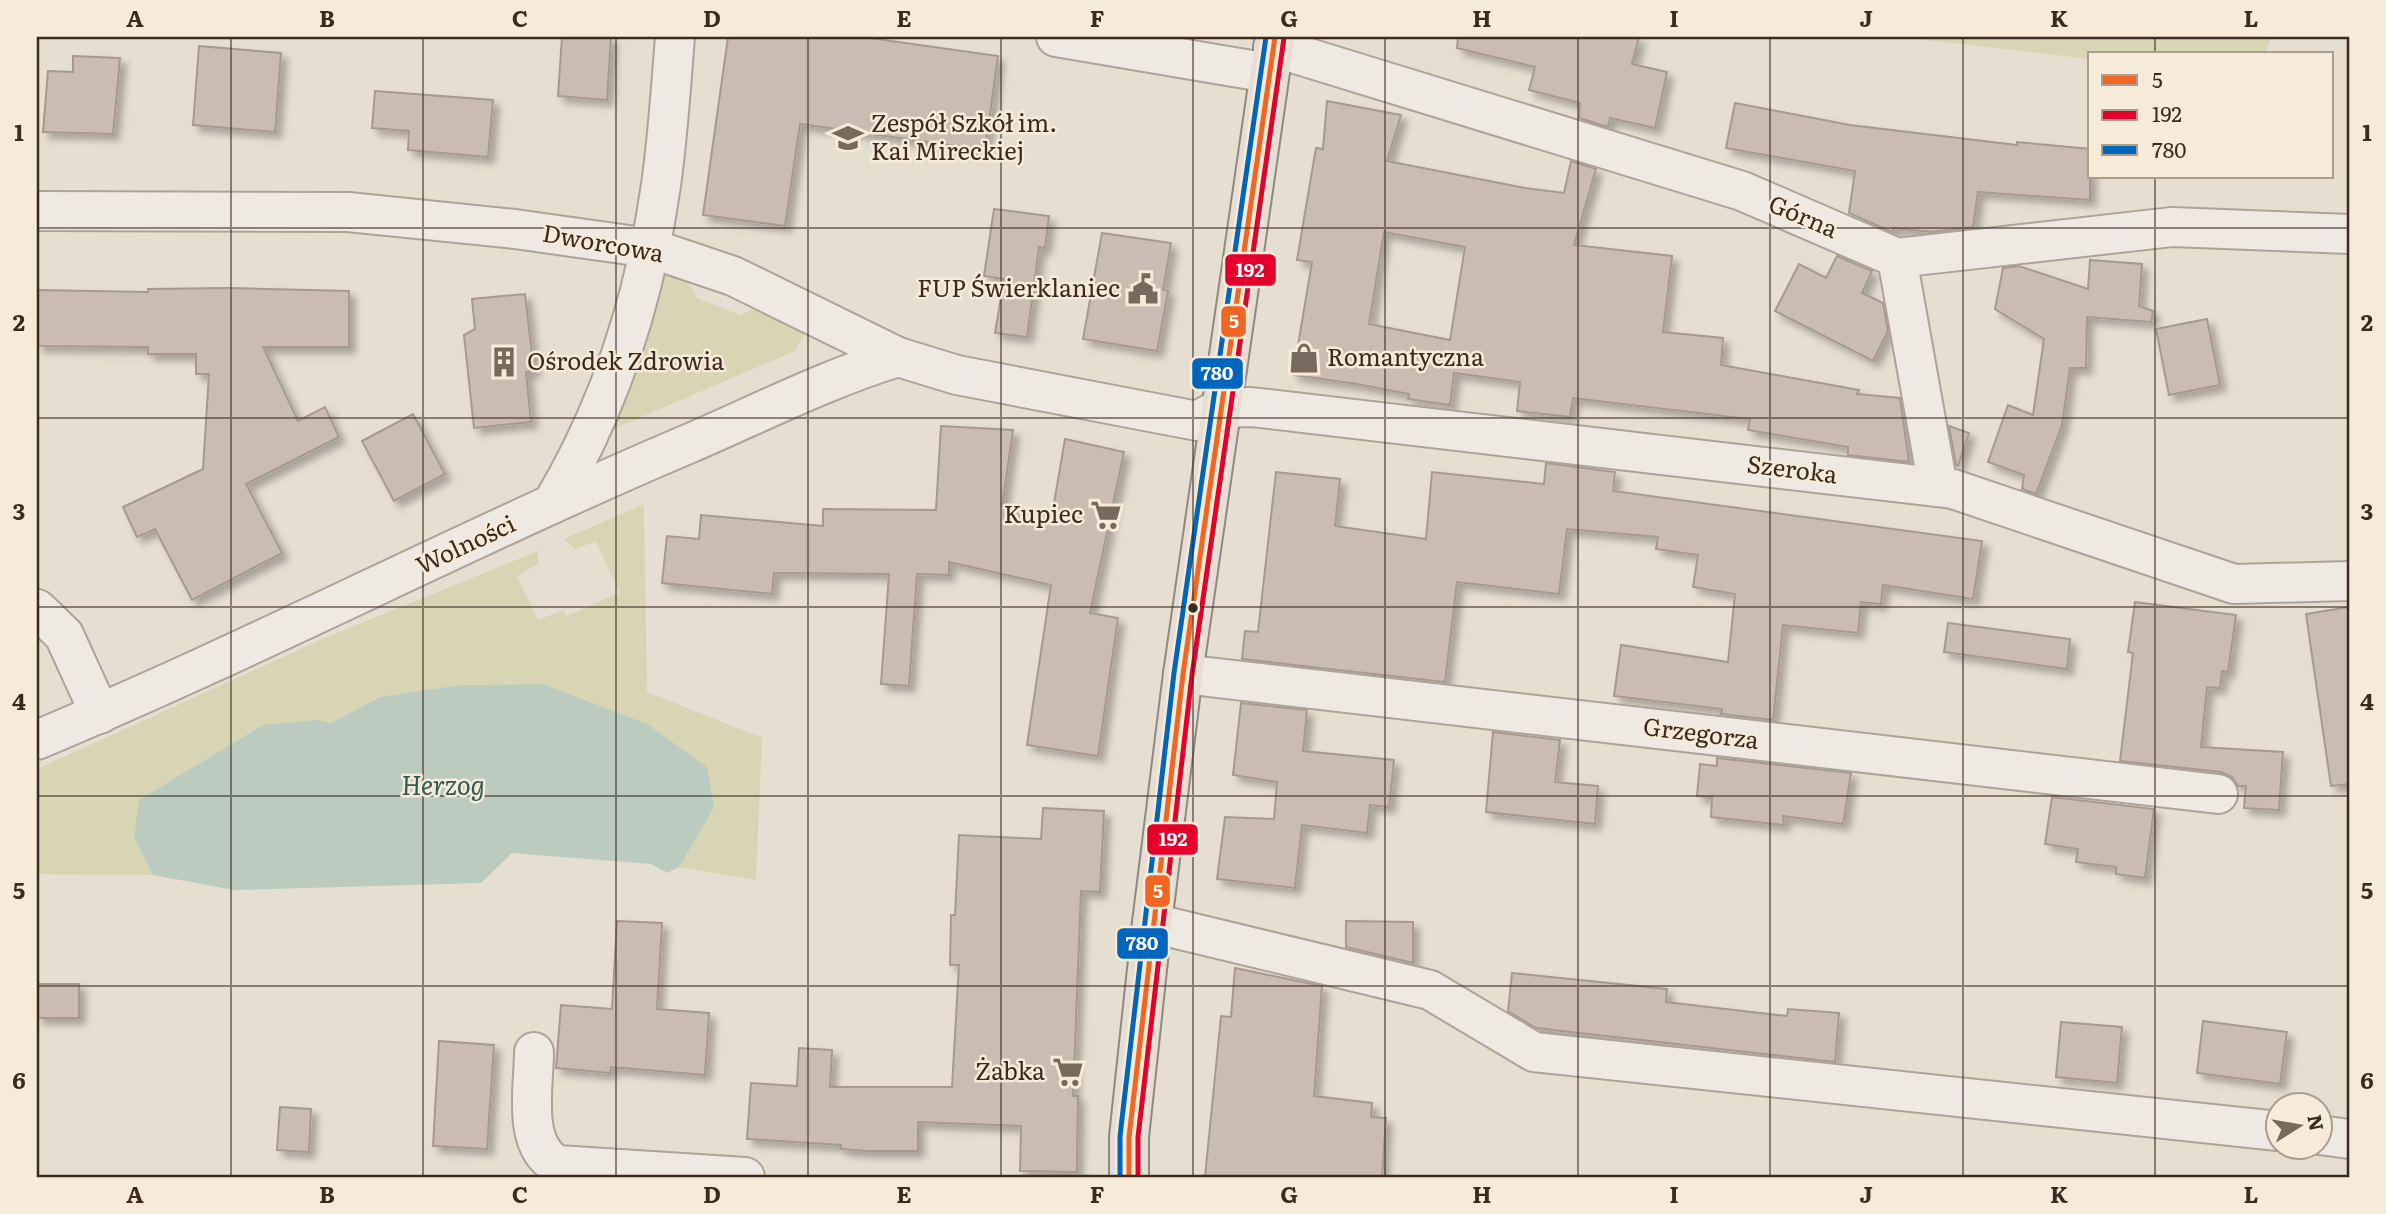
<svg xmlns="http://www.w3.org/2000/svg" width="2386" height="1214" font-family="Literata,serif">
<style>
.green{fill:#d8d5b4}
.water{fill:#bbcbc0}
.building{fill:#cabcb2;stroke:#a79990;stroke-width:2;fill-rule:evenodd;filter:url(#shadow)}
.lines{fill:none;stroke-linecap:round;stroke-linejoin:round}
.minor-casing{stroke:#aca399;stroke-width:42}
.major-casing{stroke:#918980;stroke-width:42}
.minor{stroke:#eee9e2;stroke-width:38}
.major{stroke:#e6ded4;stroke-width:38}
.bus-1-casing{stroke:#f6ead8;stroke-width:10}
.bus-2-casing{stroke:#f6ead8;stroke-width:10}
.bus-3-casing{stroke:#f6ead8;stroke-width:10}
.bus-1{stroke:#f26522;stroke-width:5}
.bus-2{stroke:#e4002b;stroke-width:5}
.bus-3{stroke:#0065bd;stroke-width:5}
.grid{fill:none;stroke:#3c2a20;stroke-width:2;stroke-opacity:0.55}
.bus-dot{fill:#3c2a20;stroke:#f6ead8;stroke-width:2.5}
.labels{text-anchor:middle;stroke-width:5;stroke-linejoin:round;paint-order:stroke}
.poi-label{font-size:24px;fill:#3c2a20;stroke:#f6ead8;text-anchor:start}
.street-label{font-size:24px;fill:#3c2a20;stroke:#f6ead8}
.water-label{font-size:26px;font-style:italic;fill:#305b53;stroke:#f6ead8}
.line-badge{stroke:#f6ead8;stroke-width:2.5}
.badge-label{font-size:19px;text-anchor:middle;font-weight:bold;fill:#fff}
.neatline{fill:none;stroke:#3c2a20;stroke-width:2.5}
.grid-label{font-size:23px;text-anchor:middle;font-weight:bold;fill:#3c2a20}
</style>
<defs>
<filter id="shadow"><feDropShadow dx="6" dy="6" stdDeviation="3.5" flood-color="#0004"/></filter>
</defs>
<rect width="100%" height="100%" fill="#e6ded1"/>
<g class="green">
<path d="M1901 37H2272L2265 54H2090V59Z"/>
<path d="M659 273 687 280 697 298 740 315 758 307 805 333 795 351 602 434 638 363Z"/>
<path d="M644 504 647 692 762 738 756 880 679 867 714 808 543 684 460 685 380 697 331 723 316 720 134 838 153 875 37 874V769L327 637 538 551V564L517 576 538 620 563 610 567 616 619 593 596 541 575 549 564 539Z"/>
</g>
<path class="water" d="M543 684 647 724 707 767 714 808 679 867 667 873 651 864 512 853 481 883 234 890 153 875 134 838 139 800 263 725 317 720 331 723 380 697 460 685Z"/>
<g class="building">
<path d="M562 37H611L607 100 558 96Z"/>
<path d="M728 37H863L998 56 985 150 800 124 785 226 703 215Z"/>
<path d="M1458 37H1639L1632 64 1667 72 1655 128 1610 118 1608 127 1579 118 1580 103 1529 90 1535 67 1457 48Z"/>
<path d="M199 46 281 53 275 132 193 125Z"/>
<path d="M73 56 120 58 113 134 43 132 48 71 73 72Z"/>
<path d="M375 91 493 100 488 157 408 150 409 131 372 128Z"/>
<path d="M1327 101 1401 115 1387 161 1525 188 1564 193 1571 161 1596 169 1574 245 1672 256 1663 332 1723 338 1721 365 1859 390 1857 394 1900 398 1909 462 1848 455V447L1748 430 1750 419 1573 398 1570 417 1517 411 1520 382 1454 373 1450 405 1408 399 1409 394 1357 384 1293 375 1312 262 1297 260 1316 148 1323 149ZM1384 232 1465 247 1450 340 1369 324Z"/>
<path d="M1735 103 1850 125 2017 145V142L2090 149V200L1978 192 1973 227 1932 232 1894 228 1892 232 1849 213 1855 171 1726 148Z"/>
<path d="M994 209 1049 216 1045 248 1039 247 1027 337 995 333 1004 279 984 276Z"/>
<path d="M1102 233 1171 243 1163 290 1168 291 1157 351 1083 339Z"/>
<path d="M1837 256 1872 271 1862 293 1883 303 1888 331 1873 361 1775 311 1799 264 1826 278Z"/>
<path d="M2090 260 2142 264 2139 306 2153 311 2151 322 2087 317 2086 368H2070L2062 425 2036 494 2022 489 2024 475 1988 462 2008 405 2033 415 2044 339 1995 309 2003 268 2019 266 2088 289Z"/>
<path d="M227 288 349 291V347H263L298 421 325 407 339 437 246 484 282 553 192 600 155 529 137 537 123 507 203 469 209 374H196V354H148V347L37 346V290L148 292V289Z"/>
<path d="M525 294 534 371 526 372 531 422 474 428 464 335 475 329 472 299Z"/>
<path d="M2207 319 2220 385 2169 395 2156 329Z"/>
<path d="M413 414 445 474 394 501 362 441Z"/>
<path d="M941 426 1013 430 1002 507 1052 515 1065 439 1124 452 1090 613 1118 618 1098 756 1027 745 1051 585 949 562V575L917 574 909 686 881 684 889 574 774 573 772 594 662 583 667 536 699 539 701 515 823 526V509L936 510Z"/>
<path d="M1949 426 1969 433 1958 466 1956 465Z"/>
<path d="M1546 463 1615 472 1613 491 1982 541 1973 599 1883 585 1881 604 1861 602 1858 633 1783 625 1773 720 1721 714 1722 709 1614 696 1621 645 1728 662 1735 594 1693 587 1698 555 1656 549 1658 537 1567 529 1559 594 1457 582 1445 682 1242 659 1245 631 1258 632 1276 472 1340 479 1335 526 1426 539 1432 472 1544 484Z"/>
<path d="M2135 602 2236 615 2228 672 2222 671 2220 688 2207 687 2201 747 2283 752 2279 810 2244 808 2246 786H2238L2232 777 2221 772 2120 761 2133 653 2128 652Z"/>
<path d="M2349 607V784L2331 786 2306 614Z"/>
<path d="M1948 623 2070 639 2067 669 1944 652Z"/>
<path d="M1241 703 1307 710 1303 751 1394 760 1389 807 1370 805 1367 833 1302 825 1295 888 1217 879 1225 817 1274 819 1277 782 1233 775Z"/>
<path d="M1493 732 1560 740 1555 782 1598 786 1595 824 1486 812Z"/>
<path d="M1717 758 1851 773 1843 824 1783 816 1784 825 1711 817 1712 797 1697 796 1700 764 1717 766Z"/>
<path d="M2052 797 2154 809 2145 878 2116 874V867L2076 862 2078 849 2045 844Z"/>
<path d="M1043 808 1104 811 1100 892 1081 891 1073 1096H1078L1077 1172 1020 1171 1021 1126 918 1122V1151H869L841 1149V1145L747 1139 751 1083 797 1086 799 1048 832 1050 830 1087H952L959 965H950L951 915H955L959 835 1041 839Z"/>
<path d="M617 921 662 923 657 1009 709 1013 705 1075 611 1067 610 1073 556 1068 561 1005 612 1009Z"/>
<path d="M1346 921 1413 922V963L1346 947Z"/>
<path d="M1235 968 1322 986 1314 1096 1372 1103 1371 1117 1386 1118 1382 1177H1205L1221 1016 1231 1017Z"/>
<path d="M1512 973 1667 989 1666 1002 1787 1016 1788 1009 1839 1013 1835 1062 1536 1028 1508 1011Z"/>
<rect x="37" y="984" width="42" height="34"/>
<path d="M2203 1021 2287 1032 2280 1084 2197 1073Z"/>
<path d="M2061 1022 2122 1027 2117 1083 2056 1077Z"/>
<path d="M439 1041 494 1045 487 1149 433 1146Z"/>
<path d="M280 1107 311 1109 309 1152 277 1150Z"/>
</g>
<g class="lines">
<g class="minor-casing">
<g id="minor">
<path d="M1056 37 1269 73"/>
<path d="M1273 47 1742 191 1897 258 2172 227 2349 234"/>
<path d="M37 211 348 212 515 229 650 248 733 276 898 357 957 375 1197 421 1221 408 1251 407 1953 489 2234 584 2349 581"/>
<path d="M1897 258 1938 487"/>
<path d="M552 504C610 407 645 297 661 185 668 136 671 86 675 37"/>
<path d="M37 609 64 635 100 714"/>
<path d="M1183 674 2218 794"/>
<path d="M37 740C257 648 469 537 688 444 758 414 826 379 898 357"/>
<path d="M1152 923 1430 990 1534 1052 2278 1131"/>
<path d="M534 1052C534 1086 521 1147 558 1165L745 1177"/>
<path d="M2320 1135 2349 1139"/>
</g>
</g>
<g class="major-casing">
<path id="major" d="M1129 1177V1137L1152 923 1183 674 1275 37"/>
</g>
<use href="#minor" class="minor"/>
<use href="#major" class="major"/>
<g class="bus-1-casing">
<path id="bus-1" d="M1129 1177V1137L1183 674 1275 37"/>
</g>
<g class="bus-2-casing">
<path id="bus-2" d="M1138 1177V1137L1192 675 1284 38"/>
</g>
<g class="bus-3-casing">
<path id="bus-3" d="M1120 1177V1136L1174 673 1266 37"/>
</g>
<use href="#bus-1" class="bus-1"/>
<use href="#bus-2" class="bus-2"/>
<use href="#bus-3" class="bus-3"/>
</g>
<path class="grid" d="M231 37V1177M423 37V1177M616 37V1177M808 37V1177M1001 37V1177M1193 37V1177M1385 37V1177M1578 37V1177M1770 37V1177M1963 37V1177M2155 37V54M2155 177V1177M37 228H2349M37 418H2349M37 607H2349M37 796H2349M37 986H2349"/>
<defs>
<g id="school-bare" transform="scale(2.415)"><path d="M0-5L7-2L0 1L-7-2ZM-4 1L0 2.5L4 1V4Q0 6-4 4Z" fill="#78695e" stroke="#f6ead8" stroke-width="2.5" paint-order="stroke"/></g>
<g id="civic-bare" transform="scale(2.415)"><path d="M-.6-6.5H3V-4.5H.6V-3L4-1V1h2V6H-6V1h2V-1L-.6-3ZM-1.2 2.5V6h2.4V2.5Z" fill="#78695e" stroke="#f6ead8" stroke-width="2.5" paint-order="stroke"/></g>
<g id="shop-bare" transform="scale(2.415)"><path d="M-5-2.5h2.3a2.7 3.5 0 0 1 5.4 0H5L5.5 6h-11ZM-1.5-2.5h3a1.5 2.3 0 0 0-3 0Z" fill="#78695e" stroke="#f6ead8" stroke-width="2.5" paint-order="stroke"/></g>
<g id="building-bare" transform="scale(2.415)"><path d="M-4-6H4V6H1V3H-1V6H-4ZM-2.5-4.3h1.7v1.8h-1.7ZM.8-4.3h1.7v1.8H.8ZM-2.5-1h1.7V.8h-1.7ZM.8-1h1.7V.8H.8Z" fill="#78695e" stroke="#f6ead8" stroke-width="2.5" paint-order="stroke"/></g>
<g id="supermarket-bare" transform="scale(2.415)"><path d="M-6-5.5h2.5l.6 2H6L4.5 2H-2.5L-4.4-4H-6ZM-1.5 3.2a1.3 1.3 0 1 0 .1 0ZM3 3.2a1.3 1.3 0 1 0 .1 0Z" fill="#78695e" stroke="#f6ead8" stroke-width="2.5" paint-order="stroke"/></g>
</defs>
<g fill-rule="evenodd">
<use href="#school-bare" x="848" y="138"/>
<use href="#civic-bare" x="1143" y="289"/>
<use href="#shop-bare" x="1304" y="358"/>
<use href="#building-bare" x="504" y="362"/>
<use href="#supermarket-bare" x="1106" y="515"/>
<use href="#supermarket-bare" x="1068" y="1072"/>
</g>
<circle class="bus-dot" cx="1193" cy="608" r="6"/>
<g class="labels">
<g class="poi-label">
<text x="871" y="132">Zespół Szkół im.<tspan x="871" dy="28">Kai Mireckiej</tspan></text>
<text x="1120" y="297" text-anchor="end">FUP Świerklaniec</text>
<text x="1327" y="366">Romantyczna</text>
<text x="527" y="370">Ośrodek Zdrowia</text>
<text x="1083" y="523" text-anchor="end">Kupiec</text>
<text x="1045" y="1080" text-anchor="end">Żabka</text>
</g>
<g class="street-label">
<text transform="translate(1803 217) rotate(23)" y="8">Górna</text>
<text transform="translate(603 244) rotate(10)" y="8">Dworcowa</text>
<text transform="translate(1792 470) rotate(7)" y="8">Szeroka</text>
<text transform="translate(466 545) rotate(-25)" y="8">Wolności</text>
<text transform="translate(1701 734) rotate(7)" y="8">Grzegorza</text>
</g>
<g class="water-label">
<text x="443" y="795">Herzog</text>
</g>
</g>
<g class="line-badge">
<rect x="1224" y="253" width="53" height="34" rx="7" fill="#e4002b"/>
<rect x="1220" y="305" width="27" height="33" rx="7" fill="#f26522"/>
<rect x="1191" y="357" width="53" height="33" rx="7" fill="#0065bd"/>
<rect x="1146" y="823" width="53" height="33" rx="7" fill="#e4002b"/>
<rect x="1144" y="874" width="27" height="34" rx="7" fill="#f26522"/>
<rect x="1116" y="927" width="53" height="33" rx="7" fill="#0065bd"/>
</g>
<g class="badge-label">
<text x="1250" y="277">192</text>
<text x="1234" y="328">5</text>
<text x="1217" y="380">780</text>
<text x="1173" y="846">192</text>
<text x="1158" y="898">5</text>
<text x="1142" y="950">780</text>
</g>
<rect width="2386" height="1214" fill="none" stroke="#f6ead8" stroke-width="77"/>
<rect x="2088" y="52" width="245" height="126" fill="#f6ead8" stroke="#ac9d8e" stroke-width="2"/>
<rect x="2102" y="75" width="35" height="10" fill="#f26522" stroke="#ac9d8e" stroke-width="2"/>
<text x="2152" y="88" font-size="21" fill="#3c2a20">5</text>
<rect x="2102" y="110" width="35" height="10" fill="#e4002b" stroke="#ac9d8e" stroke-width="2"/>
<text x="2152" y="122" font-size="21" fill="#3c2a20">192</text>
<rect x="2102" y="145" width="35" height="10" fill="#0065bd" stroke="#ac9d8e" stroke-width="2"/>
<text x="2152" y="158" font-size="21" fill="#3c2a20">780</text>
<g transform="translate(2299 1126) rotate(79)"><circle r="33" fill="#f6ead8" stroke="#ac9d8e" stroke-width="2"/>
<path d="M0-5L12 26L0 18L-12 26Z" fill="#78695e"/>
<text y="-10" font-size="19" font-weight="bold" text-anchor="middle" fill="#3c2a20">N</text>
</g>
<rect x="38" y="38" width="2310" height="1138" class="neatline"/>
<g class="grid-label">
<text x="135" y="27">A</text>
<text x="327" y="27">B</text>
<text x="520" y="27">C</text>
<text x="712" y="27">D</text>
<text x="904" y="27">E</text>
<text x="1097" y="27">F</text>
<text x="1289" y="27">G</text>
<text x="1482" y="27">H</text>
<text x="1674" y="27">I</text>
<text x="1866" y="27">J</text>
<text x="2059" y="27">K</text>
<text x="2251" y="27">L</text>
<text x="19" y="141">1</text>
<text x="2367" y="141">1</text>
<text x="19" y="331">2</text>
<text x="2367" y="331">2</text>
<text x="19" y="520">3</text>
<text x="2367" y="520">3</text>
<text x="19" y="710">4</text>
<text x="2367" y="710">4</text>
<text x="19" y="899">5</text>
<text x="2367" y="899">5</text>
<text x="19" y="1089">6</text>
<text x="2367" y="1089">6</text>
<text x="135" y="1203">A</text>
<text x="327" y="1203">B</text>
<text x="520" y="1203">C</text>
<text x="712" y="1203">D</text>
<text x="904" y="1203">E</text>
<text x="1097" y="1203">F</text>
<text x="1289" y="1203">G</text>
<text x="1482" y="1203">H</text>
<text x="1674" y="1203">I</text>
<text x="1866" y="1203">J</text>
<text x="2059" y="1203">K</text>
<text x="2251" y="1203">L</text>
</g>
</svg>
